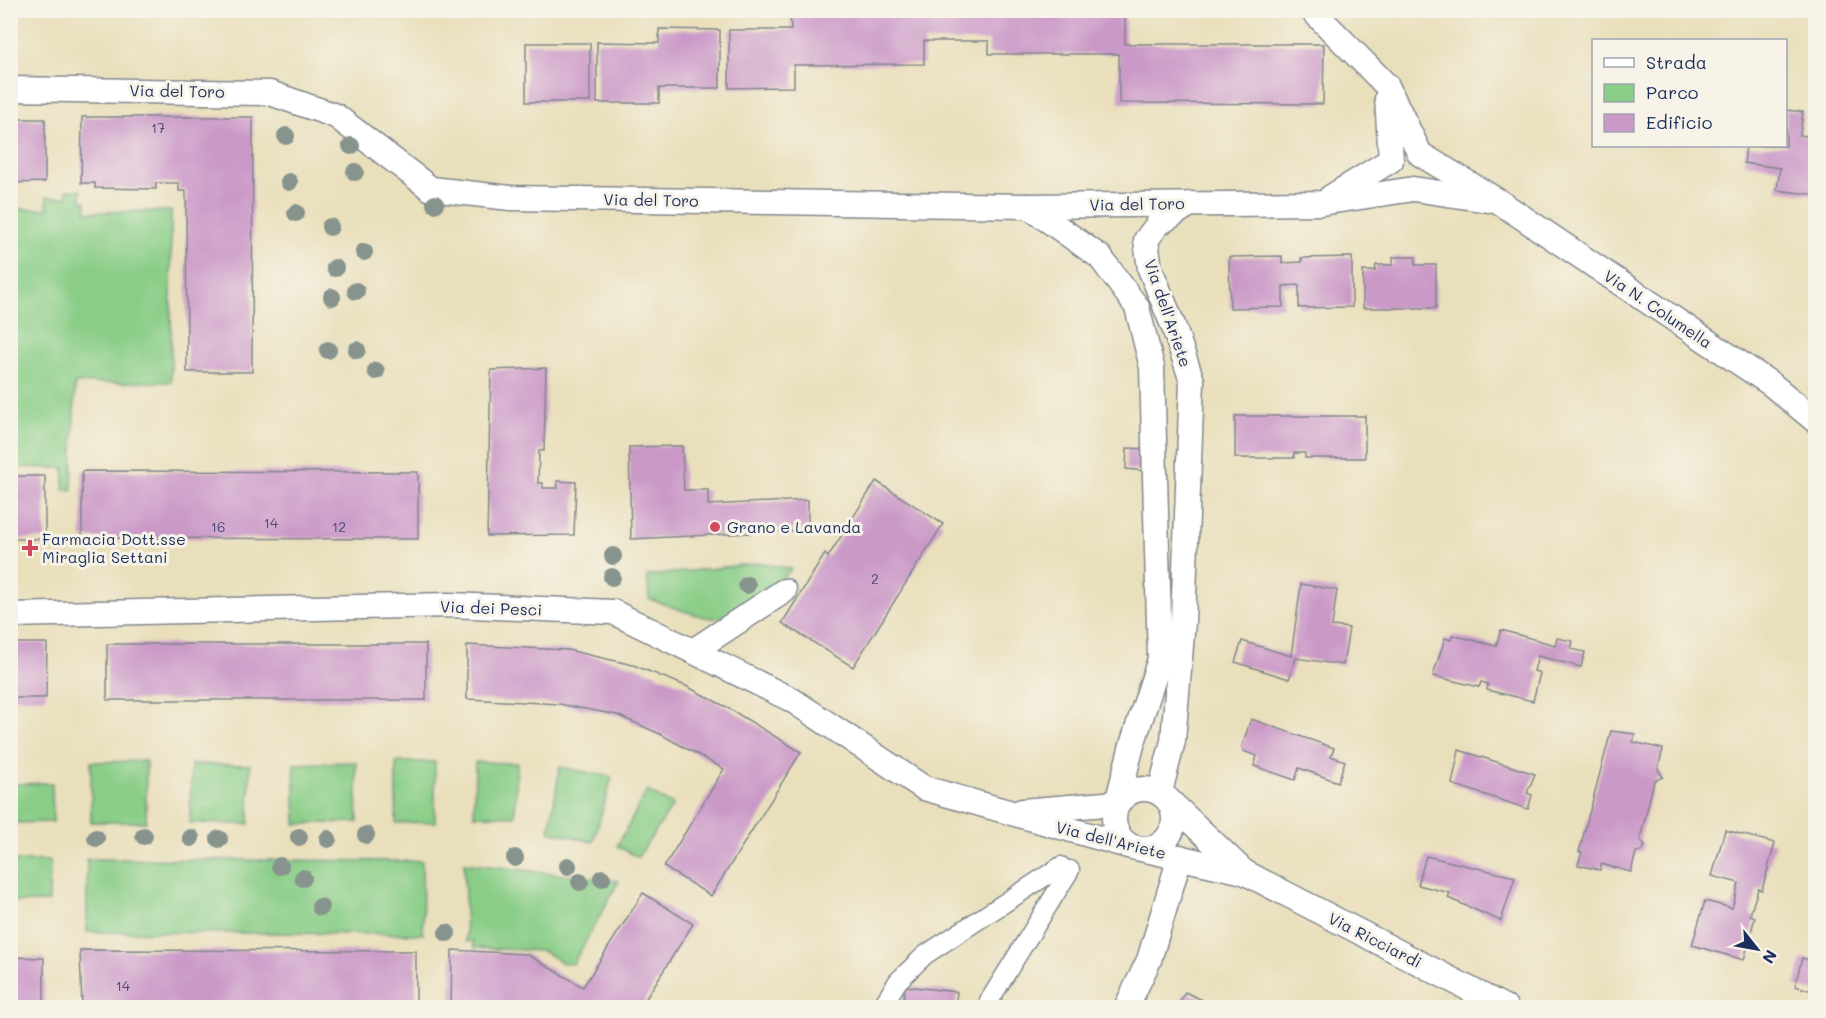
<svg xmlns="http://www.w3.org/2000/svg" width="1826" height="1018" font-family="Mali,sans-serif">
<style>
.green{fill:#89cd87;stroke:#527e72;stroke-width:1.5}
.building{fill:#ca99c8}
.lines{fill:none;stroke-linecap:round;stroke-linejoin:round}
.pedestrian-casing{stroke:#82878c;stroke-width:21}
.minor-casing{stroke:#82878c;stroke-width:27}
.pedestrian{stroke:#fff;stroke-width:18}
.minor{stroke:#fff;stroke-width:24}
.tree{fill:#87948d}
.poi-dot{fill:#d1495b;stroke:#f7f3e8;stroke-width:2}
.labels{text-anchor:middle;stroke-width:6;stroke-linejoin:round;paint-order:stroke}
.number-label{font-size:14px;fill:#474a78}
.street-label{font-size:16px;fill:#1b2f5e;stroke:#f7f3e8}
.poi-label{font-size:16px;fill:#1b2f5e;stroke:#f7f3e8;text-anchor:start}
</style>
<rect width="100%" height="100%" fill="#f7f3e8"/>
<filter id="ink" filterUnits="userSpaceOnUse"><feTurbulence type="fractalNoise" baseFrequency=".0167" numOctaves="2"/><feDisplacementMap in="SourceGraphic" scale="12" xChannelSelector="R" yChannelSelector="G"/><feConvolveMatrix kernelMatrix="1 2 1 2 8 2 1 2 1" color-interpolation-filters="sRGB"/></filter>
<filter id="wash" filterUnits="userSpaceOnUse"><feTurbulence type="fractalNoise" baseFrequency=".008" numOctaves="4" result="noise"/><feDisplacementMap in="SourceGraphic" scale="24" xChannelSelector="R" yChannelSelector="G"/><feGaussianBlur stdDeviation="1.35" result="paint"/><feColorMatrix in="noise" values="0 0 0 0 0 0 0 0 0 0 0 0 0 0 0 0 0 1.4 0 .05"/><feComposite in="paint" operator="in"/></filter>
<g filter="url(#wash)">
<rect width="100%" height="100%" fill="#e9dfbb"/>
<g class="green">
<path d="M67 190H81V201H86V212L171 211V382L75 383 72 490H64V468L10 467 11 209H47V197H67Z"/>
<path d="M760 563 791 569C775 589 739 617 712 618 702 619 662 603 649 599L647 576Z"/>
<path d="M146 761V822H91V762Z"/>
<path d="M356 762 358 822 296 824 294 764Z"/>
<path d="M396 762H435V822L396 823Z"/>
<path d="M475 762 517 763 515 816 474 815Z"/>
<path d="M191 764 250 765 249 824 190 823Z"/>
<path d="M560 767 612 777 593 842 549 831Z"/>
<path d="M52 783 53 822 11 823V784Z"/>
<path d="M647 791 673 805 638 857 617 846Z"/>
<path d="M87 859 422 861 423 934 87 932Z"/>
<path d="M11 861H50L49 902H11Z"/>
<path d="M464 863 619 881 573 964 563 963 543 951 474 948 473 941 466 942Z"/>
</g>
<g id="blocks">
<g class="building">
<path d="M790 10H1125V44H1324L1323 104 1119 103V54H989V41H924V64L794 65V87L729 88V30H791Z"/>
<path d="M659 29 720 30V88H659V103H597V42L659 43Z"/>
<rect x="526" y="43" width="64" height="59"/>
<path d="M1786 110 1803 112 1800 135 1816 137V195L1777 190 1780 168 1744 163 1746 146H1786Z"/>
<path d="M82 117H253L252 372H187L186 191H179V183H156V189L95 188V183H81Z"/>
<path d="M10 119H45V182L10 183Z"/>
<path d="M1282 256V263L1302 262 1301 258 1352 257V307L1299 308V285L1283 286V307L1230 308 1229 257Z"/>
<path d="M1393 257H1416L1415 265H1436V308H1363V271H1375L1376 265H1393Z"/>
<path d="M546 368 544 451H539L538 483H543V488H558L557 481 576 482 574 535 487 536 491 370Z"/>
<path d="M1235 416H1365V458H1305V453H1294V458H1235Z"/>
<path d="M682 446 684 490H708V505L808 500V530L631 539 629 447Z"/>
<path d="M1127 448 1146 449 1145 471 1126 469Z"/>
<path d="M82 471 418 472V539L82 538Z"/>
<rect x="10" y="476" width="35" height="63"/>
<path d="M876 481 943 524 853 667 782 623 825 554 828 557Z"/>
<path d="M1301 584 1337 590 1332 626 1349 628 1343 665 1296 658 1289 679 1235 662 1242 641 1291 656Z"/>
<path d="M1501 630 1555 645 1557 638 1573 641 1571 649 1585 652 1581 667 1538 656 1534 671 1540 673 1533 701 1487 690 1488 684 1481 682 1479 687 1433 676 1445 638 1451 640 1452 635 1496 646Z"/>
<path d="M10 643H47L46 698H10Z"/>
<rect x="107" y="644" width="319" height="56"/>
<path d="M467 645 568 650 633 665 686 686 728 708 801 752 711 896 664 867 724 769 660 734 617 715 559 704 467 699Z"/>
<path d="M1251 719 1334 748 1331 756 1345 761 1338 782 1299 768 1295 780 1254 766 1257 756 1243 751 1242 746Z"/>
<path d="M1611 731 1635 734 1633 742 1663 749 1658 769 1663 777 1654 781 1640 839 1645 846 1641 852H1636L1631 872 1601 864 1600 870 1578 865 1582 852H1579Z"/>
<path d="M1459 750 1535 774 1527 793 1532 795 1528 809 1452 784Z"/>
<path d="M1725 830 1775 843 1762 890 1758 889 1750 915 1755 917 1744 960 1692 945 1705 901 1732 908 1739 883 1712 876Z"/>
<path d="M1426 856 1515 877 1501 921 1448 898 1450 893 1418 885Z"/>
<path d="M643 893 693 924 640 1008H451L452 950 526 954 583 987Z"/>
<path d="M80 950 416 951V1008H82Z"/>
<path d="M10 957 44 958V1008H10Z"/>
<path d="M1802 958 1816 961V992L1795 986Z"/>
<path d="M905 986 957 992 955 1008H903Z"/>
<path d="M1185 992 1220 1008H1177Z"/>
</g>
</g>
</g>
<g filter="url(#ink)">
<use href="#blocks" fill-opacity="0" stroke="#82878c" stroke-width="1.5"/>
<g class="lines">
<g class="pedestrian-casing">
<g id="pedestrian">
<path d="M989 1001 1070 870"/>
<path d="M881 1008 898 981 925 955 1061 866"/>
</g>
</g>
<g class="minor-casing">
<g id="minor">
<path d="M1312 10 1387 86 1420 154 1498 201 1771 384 1816 421"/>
<path d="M10 89 270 93 336 116 431 189 510 198 1028 206 1321 203 1407 190"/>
<path d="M1413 189 1488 200"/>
<path d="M1331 197 1391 160 1387 98"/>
<path d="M1190 204 1158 224 1146 240 1150 269 1173 325 1192 381 1183 622 1173 741 1160 792 1244 872"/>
<path d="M10 615 450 605 613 612 792 700 924 788 1128 846 1244 872 1506 1008"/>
<path d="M693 651 784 591"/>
<circle cx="1144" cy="819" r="30"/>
<path d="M1022 811 1117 803 1132 745 1160 659 1152 367 1137 307 1100 257 1028 206"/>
<path d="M1126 1008 1149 960 1180 857"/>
</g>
</g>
<use href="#pedestrian" class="pedestrian"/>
<use href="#minor" class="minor"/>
</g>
<g class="tree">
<circle cx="286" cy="136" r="9"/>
<circle cx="351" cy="146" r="9"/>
<circle cx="355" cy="172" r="9"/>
<circle cx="289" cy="182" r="9"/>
<circle cx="435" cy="204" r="9"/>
<circle cx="296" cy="213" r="9"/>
<circle cx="330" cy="227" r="9"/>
<circle cx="364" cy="252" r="9"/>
<circle cx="335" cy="268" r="9"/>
<circle cx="356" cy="291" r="9"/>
<circle cx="332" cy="297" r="9"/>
<circle cx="328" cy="350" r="9"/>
<circle cx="357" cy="350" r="9"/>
<circle cx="376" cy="371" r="9"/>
<circle cx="613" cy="556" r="9"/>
<circle cx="612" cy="577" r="9"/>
<circle cx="747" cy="585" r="9"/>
<circle cx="366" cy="835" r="9"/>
<circle cx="144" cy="836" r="9"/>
<circle cx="299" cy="837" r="9"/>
<circle cx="96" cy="838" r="9"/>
<circle cx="191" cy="838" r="9"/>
<circle cx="219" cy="839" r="9"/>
<circle cx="328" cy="839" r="9"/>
<circle cx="515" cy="858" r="9"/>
<circle cx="280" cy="866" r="9"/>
<circle cx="568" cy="866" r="9"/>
<circle cx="303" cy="878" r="9"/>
<circle cx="602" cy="878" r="9"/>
<circle cx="580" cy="882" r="9"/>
<circle cx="320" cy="907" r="9"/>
<circle cx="447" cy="933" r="9"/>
</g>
</g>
<g class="poi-dot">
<circle cx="715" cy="527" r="6"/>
<path d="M27 539h6v6h6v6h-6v6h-6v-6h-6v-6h6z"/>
</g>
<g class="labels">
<g class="number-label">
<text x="158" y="133">17</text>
<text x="271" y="528">14</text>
<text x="218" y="532">16</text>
<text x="339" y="532">12</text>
<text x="875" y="584">2</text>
<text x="123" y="991">14</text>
</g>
<g class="street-label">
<text transform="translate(177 91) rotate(1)" y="6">Via del Toro</text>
<text transform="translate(651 200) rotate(1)" y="6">Via del Toro</text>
<text transform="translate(1137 204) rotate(-1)" y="6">Via del Toro</text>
<text transform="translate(1658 309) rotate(34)" y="6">Via N. Columella</text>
<text transform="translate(1168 313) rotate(71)" y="6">Via dell'Ariete</text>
<text transform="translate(491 608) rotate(2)" y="6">Via dei Pesci</text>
<text transform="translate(1111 840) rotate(14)" y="6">Via dell'Ariete</text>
<text transform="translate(1375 940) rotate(27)" y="6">Via Ricciardi</text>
</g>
<g class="poi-label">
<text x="727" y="533">Grano e Lavanda</text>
<text x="42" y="545">Farmacia Dott.sse<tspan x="42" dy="18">Miraglia Settani</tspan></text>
</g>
</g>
<rect width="1826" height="1018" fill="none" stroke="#f7f3e8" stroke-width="36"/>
<rect x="1592" y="39" width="195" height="108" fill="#f7f3e8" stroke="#9fa5b1" stroke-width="1.5"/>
<rect x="1604" y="58" width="30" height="9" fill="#ffffff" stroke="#9fa5b1" stroke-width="1.5"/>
<text x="1646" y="69" font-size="18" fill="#1b2f5e">Strada</text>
<rect x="1604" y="84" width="30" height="18" fill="#89cd87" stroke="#9fa5b1" stroke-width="1.5"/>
<text x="1646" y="99" font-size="18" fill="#1b2f5e">Parco</text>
<rect x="1604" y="114" width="30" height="18" fill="#ca99c8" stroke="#9fa5b1" stroke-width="1.5"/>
<text x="1646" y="129" font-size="18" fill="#1b2f5e">Edificio</text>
<g transform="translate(1757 949) rotate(121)" stroke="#f7f3e8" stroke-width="4.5" paint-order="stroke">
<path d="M0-4.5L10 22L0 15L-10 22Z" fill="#1b2f5e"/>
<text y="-9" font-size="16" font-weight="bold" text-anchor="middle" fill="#1b2f5e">N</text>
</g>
</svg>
